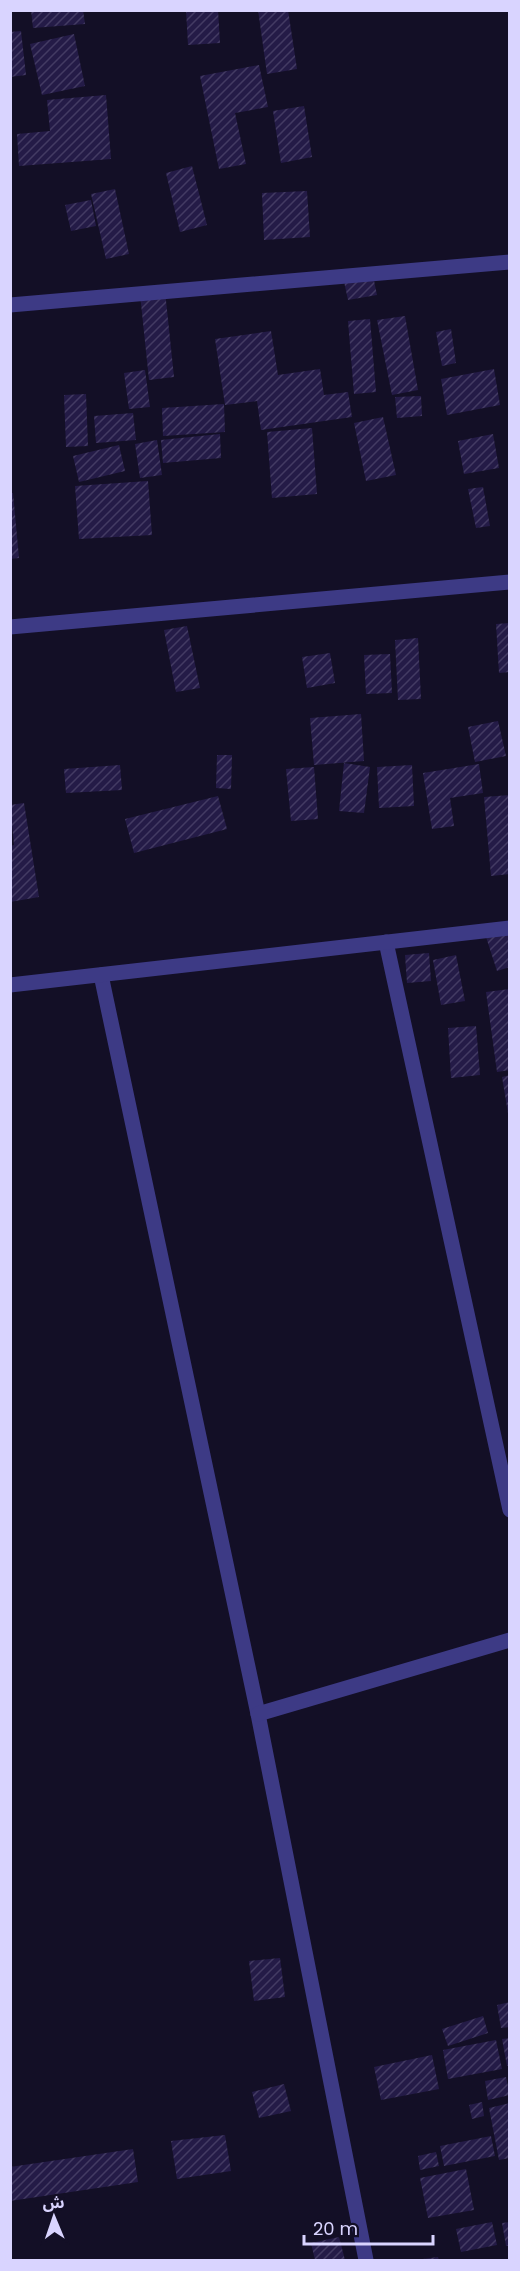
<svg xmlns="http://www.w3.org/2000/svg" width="520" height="2271" font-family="Poppins,'Noto Sans Arabic',sans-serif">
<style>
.building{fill:url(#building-hatch)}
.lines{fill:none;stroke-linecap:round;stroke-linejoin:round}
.street{stroke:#3d3a85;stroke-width:15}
</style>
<defs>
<pattern id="building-hatch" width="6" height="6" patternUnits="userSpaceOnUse" patternTransform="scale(1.5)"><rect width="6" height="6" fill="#241b47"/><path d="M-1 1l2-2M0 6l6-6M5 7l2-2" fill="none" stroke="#433b63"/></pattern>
</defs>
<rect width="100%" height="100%" fill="#130f26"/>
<g class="building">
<path d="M31 10H83L85 24 33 28Z"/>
<path d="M186 10H218L220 43 188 45Z"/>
<path d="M258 10H288L297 69 267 74Z"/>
<path d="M21 31 26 75 10 77V32Z"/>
<path d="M74 34 85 86 42 95 30 44Z"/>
<path d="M259 65 268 107 235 113 246 164 219 169 200 76Z"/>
<path d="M106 95 111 159 19 166 17 134 50 131 47 100Z"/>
<path d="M304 106 312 157 281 163 273 111Z"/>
<path d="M192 166 207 225 180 232 166 173Z"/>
<path d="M115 189 129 254 106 259 91 194Z"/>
<path d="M307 191 310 237 264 240 262 193Z"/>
<path d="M91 200 96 226 71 231 65 205Z"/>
<path d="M372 271 377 295 348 300 343 277Z"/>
<path d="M165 291 174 377 149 380 140 294Z"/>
<path d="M405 316 418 390 392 395 377 320Z"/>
<path d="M370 319 376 392 354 394 348 321Z"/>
<path d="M451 329 456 363 442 366 436 332Z"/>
<path d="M271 331 278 375 320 369 324 395 348 392 352 417 261 430 257 401 225 405 215 339Z"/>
<path d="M494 369 500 405 447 415 441 379Z"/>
<path d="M145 370 150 407 129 409 124 373Z"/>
<path d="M86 394 88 446 66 447 64 395Z"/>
<path d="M421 396 422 416 397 418 395 397Z"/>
<path d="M224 404 225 432 163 436 162 408Z"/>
<path d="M133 413 136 440 96 443 94 416Z"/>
<path d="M383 417 396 475 366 481 354 423Z"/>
<path d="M312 428 317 494 272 498 267 432Z"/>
<path d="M220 434 221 458 163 463 161 440Z"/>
<path d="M493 434 499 468 464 474 458 441Z"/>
<path d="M157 440 162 475 140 478 135 444Z"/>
<path d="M119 445 125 471 79 482 73 456Z"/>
<path d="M148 481 152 535 79 539 75 486Z"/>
<path d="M483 487 490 526 476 528 468 489Z"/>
<path d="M10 493H13L19 558 10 559Z"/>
<path d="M510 623V672L499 673 496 624Z"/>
<path d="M187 626 200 688 176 692 164 630Z"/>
<path d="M418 638 421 699 398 700 395 640Z"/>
<path d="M330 653 335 683 307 688 302 657Z"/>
<path d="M390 654 392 693 366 694 364 655Z"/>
<path d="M361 714 364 761 314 765 310 718Z"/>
<path d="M498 721 506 756 475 762 468 727Z"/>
<path d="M217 755H232L231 789 216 788Z"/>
<path d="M344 763 370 767 364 813 339 811Z"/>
<path d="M479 764 483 793 450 798 454 826 432 829 423 773Z"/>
<path d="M120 765 122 790 66 793 64 769Z"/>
<path d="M412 765 414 806 379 808 377 767Z"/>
<path d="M314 767 318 819 291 821 286 769Z"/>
<path d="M510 795V874L491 876 484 797Z"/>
<path d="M218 796 227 829 134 853 125 819Z"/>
<path d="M24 803 39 897 10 902V846L14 845 10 805Z"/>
<path d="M510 930V967L497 971 486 937Z"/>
<path d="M429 953 431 981 407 983 405 955Z"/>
<path d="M456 955 465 1001 441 1005 433 960Z"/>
<path d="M510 989V1070L497 1072 486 992Z"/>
<path d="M476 1026 480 1075 451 1078 448 1028Z"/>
<path d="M510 1075V1113H508L502 1077Z"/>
<path d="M280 1958 285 1997 254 2001 249 1961Z"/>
<path d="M510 2002V2027L501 2028 497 2005Z"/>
<path d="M483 2016 488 2033 448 2046 442 2029Z"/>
<path d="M510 2038V2065L507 2066 502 2039Z"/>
<path d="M496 2040 502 2069 448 2079 443 2050Z"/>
<path d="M432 2055 439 2089 381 2100 374 2067Z"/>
<path d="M506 2077 510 2095 488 2100 485 2081Z"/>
<path d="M284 2084 291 2111 259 2118 252 2092Z"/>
<path d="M482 2102 484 2116 472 2119 469 2105Z"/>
<path d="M510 2103V2158L499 2160 489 2108Z"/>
<path d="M225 2135 231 2171 177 2179 171 2141Z"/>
<path d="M491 2136 495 2156 444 2166 440 2146Z"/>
<path d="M133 2149 138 2182 10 2201V2167Z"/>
<path d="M436 2152 439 2166 420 2170 418 2156Z"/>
<path d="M466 2169 474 2210 428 2218 420 2178Z"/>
<path d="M492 2222 497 2245 461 2252 456 2229Z"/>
<path d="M510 2222V2246H506L502 2223Z"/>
<path d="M339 2237 345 2260H315L311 2243Z"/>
<path d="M438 2257 439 2260H423V2259Z"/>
</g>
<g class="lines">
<g class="street">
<path d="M10 305 510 262"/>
<path d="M10 627 510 582"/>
<path d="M386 942 510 1510"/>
<path d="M101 975 258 1714 366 2260"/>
<path d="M10 985 510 928"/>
<path d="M258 1714 510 1640"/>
</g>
</g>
<rect width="520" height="2271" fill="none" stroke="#d9d4ff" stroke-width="24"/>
<g transform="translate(54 2217) rotate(358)" stroke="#130f26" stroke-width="4.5" paint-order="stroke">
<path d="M0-4.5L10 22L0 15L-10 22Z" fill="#d9d4ff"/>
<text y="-9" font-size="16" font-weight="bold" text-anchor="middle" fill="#d9d4ff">ش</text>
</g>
<path d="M304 2235v9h129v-9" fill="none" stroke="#d9d4ff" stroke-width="3"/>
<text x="313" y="2235" font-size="18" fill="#d9d4ff" stroke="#130f26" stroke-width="4.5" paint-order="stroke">20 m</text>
</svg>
